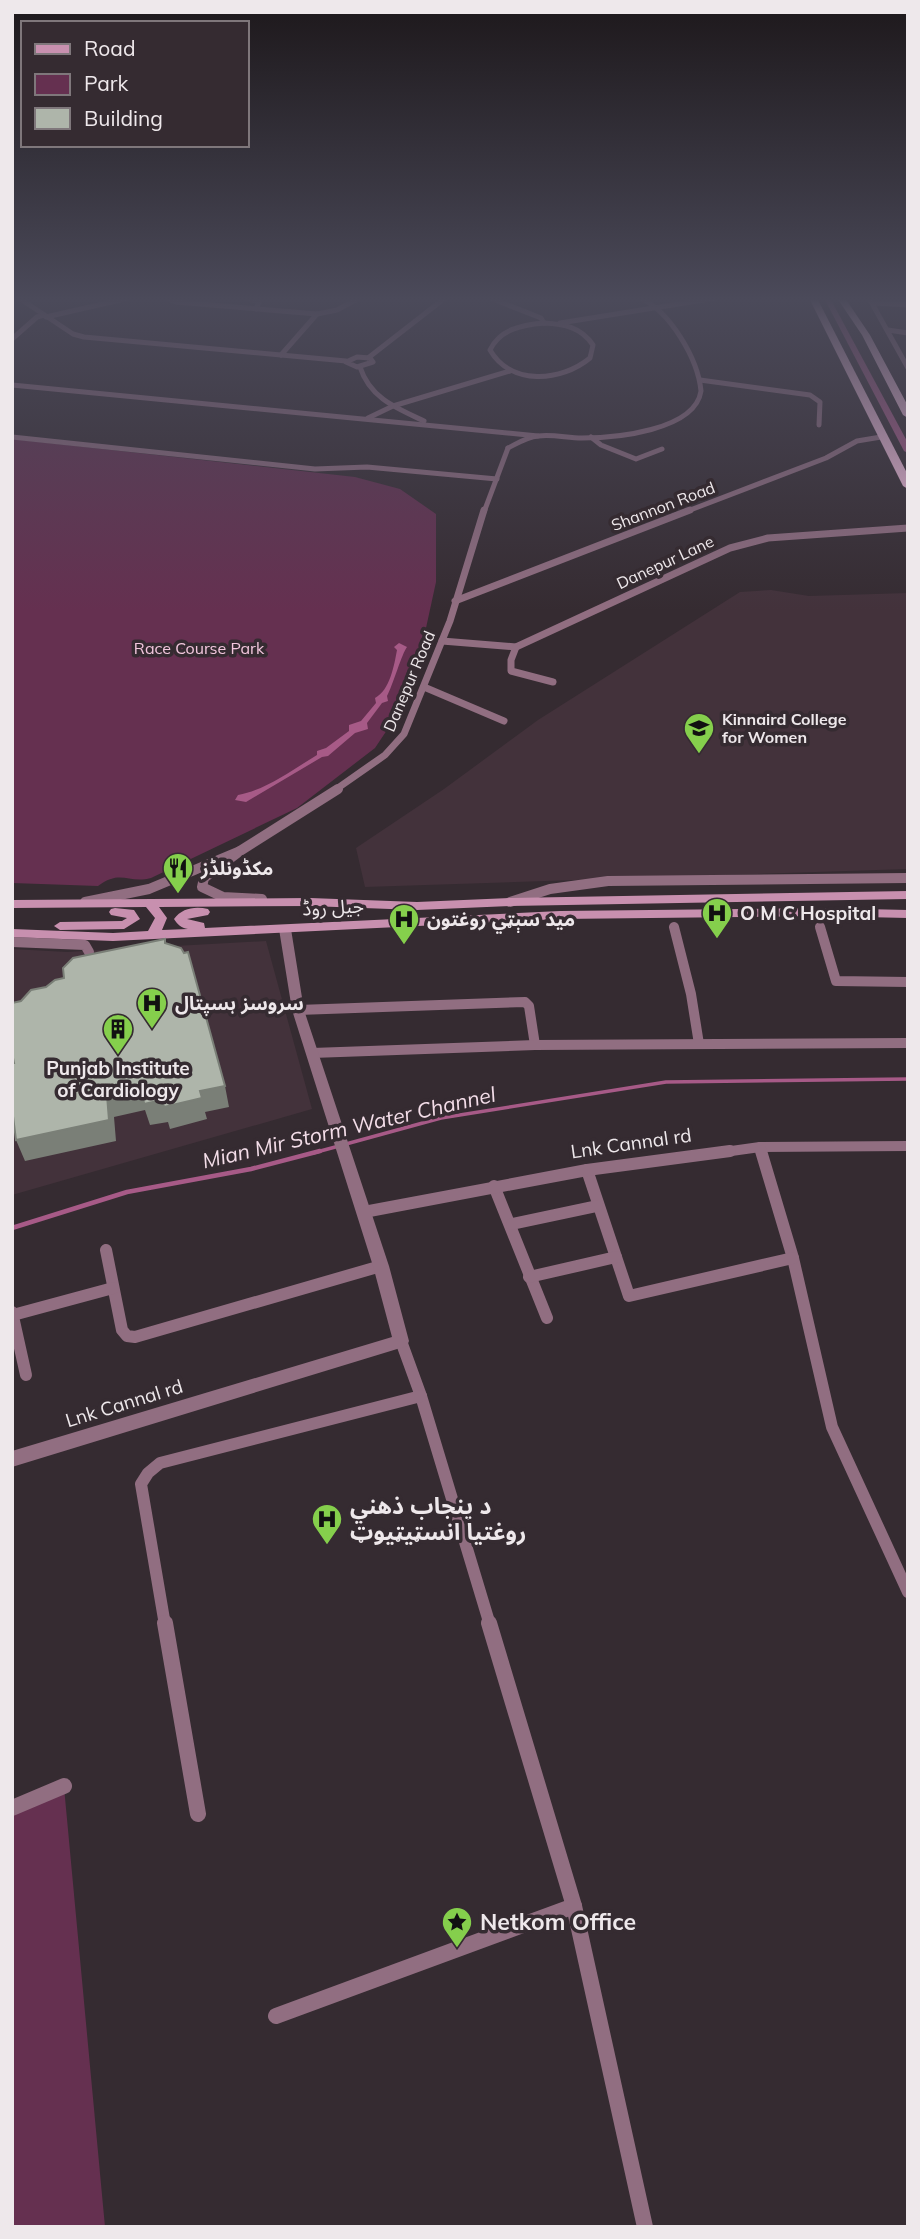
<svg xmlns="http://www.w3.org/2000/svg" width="920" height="2239" font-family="Mulish,'Noto Sans Arabic',sans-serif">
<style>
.built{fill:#43323b}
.green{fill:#653050}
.water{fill:#a75a87}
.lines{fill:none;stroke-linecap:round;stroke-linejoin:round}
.stream-far1{stroke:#a75a87;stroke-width:3.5}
.stream{stroke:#a75a87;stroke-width:4.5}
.canal{fill:#a75a87;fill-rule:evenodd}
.minor-far4{stroke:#916e81;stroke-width:5}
.minor-far3{stroke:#916e81;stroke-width:7}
.minor-far2{stroke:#916e81;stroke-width:10}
.minor-far1{stroke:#916e81;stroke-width:12}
.minor{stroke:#916e81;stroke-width:16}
.tertiary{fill:#916e81;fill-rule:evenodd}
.secondary{fill:#c890af;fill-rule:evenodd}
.trunk{fill:#f6c0de;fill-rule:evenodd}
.shaded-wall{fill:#7a7f77}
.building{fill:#aeb5aa;stroke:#7a7f77;stroke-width:2}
.labels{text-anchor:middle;stroke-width:7;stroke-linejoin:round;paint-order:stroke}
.far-street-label{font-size:16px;fill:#eee8eb;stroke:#352b31}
.far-park-label{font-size:16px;fill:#f2c6dd;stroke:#352b31}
.far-poi-label{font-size:16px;font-weight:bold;fill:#eee8eb;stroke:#352b31;text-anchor:start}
.poi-label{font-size:19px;font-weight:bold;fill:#eee8eb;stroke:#352b31;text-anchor:start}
.street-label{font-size:19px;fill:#eee8eb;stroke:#352b31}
.water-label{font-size:21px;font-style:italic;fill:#f3dde8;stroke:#352b31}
.near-poi-label{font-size:23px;font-weight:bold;fill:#eee8eb;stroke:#352b31;text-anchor:start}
</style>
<rect width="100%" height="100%" fill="#352b31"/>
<g class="built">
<path d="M771 590 809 596 908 593V869L365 887 356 848 444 789 538 720 740 592Z"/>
<path d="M266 941 312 1109 12 1195V949L67 952Z"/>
</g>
<g class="green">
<path d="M12 439 355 477 400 489 436 514V582L421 651 389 727 375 748 297 808 151 878C128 884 121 869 98 886L12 883Z"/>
<path d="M64 1787 105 2227H12V1808Z"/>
</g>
<path class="water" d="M399 643 407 647C402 653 393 685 387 696L388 701 382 703 367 723 368 729 355 733 328 756 322 757 246 802 235 800 238 795C266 790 292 770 317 755V751L326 748 349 731V725L361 721 376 703 375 698C390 690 394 666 397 650L394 647Z"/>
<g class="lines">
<g class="stream-far1">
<path d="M346 1144 441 1118 666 1082 908 1079"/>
<path d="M313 1153 339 1146"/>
</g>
<path class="stream" d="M12 1228 127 1192 251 1169 320 1151"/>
<path class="canal" d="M824 298H830L908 443V453L904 451Z"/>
<g class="minor-far4">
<path d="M19 298 73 334 84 337 346 361"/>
<path d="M166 298 176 302 317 314 337 310 359 298"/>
<path d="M245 298 259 302 256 309"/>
<path d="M490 298 541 318 544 323"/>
<path d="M869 298 908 368"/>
<path d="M873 303 908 305"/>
<path d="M46 317 129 298"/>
<path d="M544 323C564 324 581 327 593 345L590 358C561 382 511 386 490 350 500 329 522 325 544 323Z"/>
<path d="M560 323 716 298"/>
<path d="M888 330 908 333"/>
<path d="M12 339 37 317 44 315"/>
<path d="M281 355 317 314"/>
<path d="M357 357 370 358 373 362 357 367 346 362Z"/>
<path d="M368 358 445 298"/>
<path d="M360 367C370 398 396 408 424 421"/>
<path d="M700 380 810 395 820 402 819 425"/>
<path d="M12 385 538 436"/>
<path d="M368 418 393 406 510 371"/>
<path d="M12 437 315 469 367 467 497 479"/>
<path d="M591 437 601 445 636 459 662 449"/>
<path d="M508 448C518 443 527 437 538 436 553 434 567 438 582 438 614 438 695 431 701 391 698 359 670 311 640 298"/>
<path d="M484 512 508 448"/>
<path d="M685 512 826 458 857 441 881 437"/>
</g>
<g class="minor-far3">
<path d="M455 601 690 510"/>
<path d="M442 641 516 647 730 548 768 538 908 528"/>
<path d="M516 647 511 660V671L553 682"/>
<path d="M424 687 504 721"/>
<path d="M335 790 385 755 404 734 450 621 484 510"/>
</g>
<g class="minor-far2">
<path d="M240 851 338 789"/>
<path d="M85 902 149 889 240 851 204 878 202 887 223 897 262 899"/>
<path d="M510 902 550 889 608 881 908 878"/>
<path d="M674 927 691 994 699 1044"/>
<path d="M820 927 836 981 908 982"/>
<path d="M12 942 85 945 89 952"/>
<path d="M298 1010 525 1002 529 1006 535 1045"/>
<path d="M312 1053 535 1045 908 1043"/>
<path d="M760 1147 762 1153"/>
<path d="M717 1153 760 1147 908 1146"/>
</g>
<g class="minor-far1">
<path d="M761 1151 793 1258 832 1427 908 1592"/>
<path d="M587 1170 629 1296 793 1258"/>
<path d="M494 1186 547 1318"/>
<path d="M364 1212 587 1170 730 1151"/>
<path d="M512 1224 597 1206"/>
<path d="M106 1250 122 1330 127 1336 135 1337 381 1266"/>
<path d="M529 1277 616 1257"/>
<path d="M12 1312 26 1375"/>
<path d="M13 1315 113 1288"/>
<path d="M401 1341 421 1396 490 1625"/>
<path d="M165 1625 141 1484 148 1473 160 1463 421 1396"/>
</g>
<g class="minor">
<path d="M165 1623 198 1814"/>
<path d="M489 1623 574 1906 645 2227"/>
<path d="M12 1808 64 1786"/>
<path d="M276 2016 574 1906"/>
</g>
<path class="tertiary" d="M285 925 291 929 304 1010 389 1266 409 1341 407 1346 12 1467V1451L392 1337 373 1266 292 1010 279 929Z"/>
<g class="secondary">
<path d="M908 891V899L510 906 417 910 310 906 159 907 167 918 162 930 188 929C181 928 177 924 174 919 182 908 195 906 208 909L210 912 208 915 187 919 204 923 205 928 560 911 818 908 908 910V918L818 916 560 919 113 941 12 937V929L113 933 148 931 155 918 146 907 12 908V900L310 898 417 902 510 898Z"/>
<path d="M115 908 134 910 140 919 124 929 60 930 54 926 60 922 122 921 127 918 111 915 109 912 111 909Z"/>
</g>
<g class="trunk">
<path d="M809 298H817L908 475V489L903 486Z"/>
<path d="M837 298H845L870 335 908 406V418L903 415 862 335Z"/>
</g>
</g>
<path class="shaded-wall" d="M225 1086 229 1107 205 1112 207 1119 170 1129 168 1122 150 1125 145 1110 114 1117 116 1141 25 1161 16 1140 107 1095 142 1088 200 1091Z"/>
<path class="building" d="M165 939V943L181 948 184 953 188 952 225 1086 200 1091 202 1098 164 1107 162 1100 144 1104 142 1088 107 1095 109 1120 16 1140 12 1108V1063H14L12 1053V1003L21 1001 31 990 46 987 55 980 64 978 63 968 73 958Z"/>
<linearGradient id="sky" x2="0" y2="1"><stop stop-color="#1d181b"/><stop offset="0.49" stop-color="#4b4a5a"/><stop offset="1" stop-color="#4b4a5a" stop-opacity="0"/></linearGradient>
<rect width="920" height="611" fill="url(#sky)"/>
<defs>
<g id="university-pin" transform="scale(1.575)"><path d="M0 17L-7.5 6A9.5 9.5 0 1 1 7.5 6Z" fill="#85cf4c" stroke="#352b31"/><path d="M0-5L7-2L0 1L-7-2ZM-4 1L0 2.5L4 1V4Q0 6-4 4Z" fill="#111"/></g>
<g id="restaurant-pin" transform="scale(1.575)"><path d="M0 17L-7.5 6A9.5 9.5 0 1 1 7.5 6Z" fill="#85cf4c" stroke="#352b31"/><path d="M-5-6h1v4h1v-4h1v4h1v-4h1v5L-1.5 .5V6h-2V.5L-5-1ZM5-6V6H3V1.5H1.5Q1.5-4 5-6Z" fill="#111"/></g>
<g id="hospital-pin" transform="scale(1.575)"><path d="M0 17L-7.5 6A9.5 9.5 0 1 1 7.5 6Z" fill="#85cf4c" stroke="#352b31"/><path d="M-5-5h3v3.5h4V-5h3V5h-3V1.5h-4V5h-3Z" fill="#111"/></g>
<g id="building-pin" transform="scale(1.575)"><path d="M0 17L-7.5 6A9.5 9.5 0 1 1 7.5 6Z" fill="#85cf4c" stroke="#352b31"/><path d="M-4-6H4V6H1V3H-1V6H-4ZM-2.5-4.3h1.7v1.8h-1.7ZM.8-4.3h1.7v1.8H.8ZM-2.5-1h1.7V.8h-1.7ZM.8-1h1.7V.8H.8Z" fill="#111"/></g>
<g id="sight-pin" transform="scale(1.575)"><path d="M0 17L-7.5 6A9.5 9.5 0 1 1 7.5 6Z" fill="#85cf4c" stroke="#352b31"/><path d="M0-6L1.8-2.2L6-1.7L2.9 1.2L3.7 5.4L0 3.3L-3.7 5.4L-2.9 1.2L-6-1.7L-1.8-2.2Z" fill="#111"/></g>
</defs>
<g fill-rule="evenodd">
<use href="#university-pin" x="699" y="728"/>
<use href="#restaurant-pin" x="178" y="868"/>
<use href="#hospital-pin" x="717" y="913"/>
<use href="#hospital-pin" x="404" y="919"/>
<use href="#hospital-pin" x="152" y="1003"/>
<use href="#building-pin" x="118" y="1029"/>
<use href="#hospital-pin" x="327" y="1519"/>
<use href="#sight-pin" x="457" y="1922"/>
</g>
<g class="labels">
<g class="far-street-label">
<text transform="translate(663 506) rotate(-21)" y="6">Shannon Road</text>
<text transform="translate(665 562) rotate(-25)" y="6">Danepur Lane</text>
<text transform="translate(409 681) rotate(-67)" y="6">Danepur Road</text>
</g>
<g class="far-park-label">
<text x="199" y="654">Race Course Park</text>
</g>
<g class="far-poi-label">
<text x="722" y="725">Kinnaird College<tspan x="722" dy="18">for Women</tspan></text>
</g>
<g class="poi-label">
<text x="201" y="875">مکڈونلڈز</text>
<text x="740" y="920">O M C Hospital</text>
<text x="427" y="926">مید سېټي روغتون</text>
<text x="175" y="1010">سروسز ہسپتال</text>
<text x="118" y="1075" text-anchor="middle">Punjab Institute<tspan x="118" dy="22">of Cardiology</tspan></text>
</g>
<g class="street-label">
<text transform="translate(333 907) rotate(-3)" y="7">جیل روڈ</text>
<text transform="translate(631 1143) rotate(-8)" y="7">Lnk Cannal rd</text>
<text transform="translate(124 1403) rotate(-17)" y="7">Lnk Cannal rd</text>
</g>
<g class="water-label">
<text transform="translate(349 1128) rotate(-13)" y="7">Mian Mir Storm Water Channel</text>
</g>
<g class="near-poi-label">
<text x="350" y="1514">د پنجاب ذهني<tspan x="350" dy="26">روغتیا انسټیټیوټ</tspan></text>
<text x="480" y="1930">Netkom Office</text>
</g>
</g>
<rect width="920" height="2239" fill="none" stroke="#eee8eb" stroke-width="28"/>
<rect x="21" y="21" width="228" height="126" fill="#352b31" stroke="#7f777b" stroke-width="2"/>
<rect x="35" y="44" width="35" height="10" fill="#c890af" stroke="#7f777b" stroke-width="2"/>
<text x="84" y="56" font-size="21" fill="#eee8eb">Road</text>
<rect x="35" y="74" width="35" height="21" fill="#653050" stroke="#7f777b" stroke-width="2"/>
<text x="84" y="91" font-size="21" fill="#eee8eb">Park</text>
<rect x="35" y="108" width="35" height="21" fill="#aeb5aa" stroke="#7f777b" stroke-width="2"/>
<text x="84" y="126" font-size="21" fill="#eee8eb">Building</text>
</svg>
